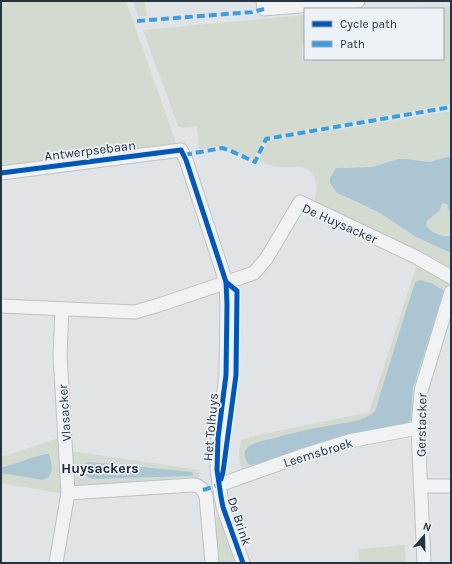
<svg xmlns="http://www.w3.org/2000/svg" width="452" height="564" font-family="Karla,sans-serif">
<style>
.green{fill:#d3dbd0;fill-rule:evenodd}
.water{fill:#acc5d3}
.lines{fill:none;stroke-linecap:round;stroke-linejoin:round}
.minor-casing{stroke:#bfc2c4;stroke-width:15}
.minor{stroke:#f0f2f3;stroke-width:13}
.quiet{stroke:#3c9de3;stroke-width:4;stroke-dasharray:8 4;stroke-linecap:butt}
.cycleway-casing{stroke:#edf2f6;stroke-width:8}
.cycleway{stroke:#0057b8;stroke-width:5}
.labels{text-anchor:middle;stroke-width:3.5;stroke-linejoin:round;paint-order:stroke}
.street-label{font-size:13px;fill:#263440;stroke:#edf2f6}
.neighbourhood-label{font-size:14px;font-weight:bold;fill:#182531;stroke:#edf2f6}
</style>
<rect width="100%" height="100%" fill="#e1e4e6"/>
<g class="green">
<path d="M1 1H126L177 146 1 167Z"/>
<path d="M133 1H145L147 16 138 17Z"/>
<path d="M451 7V104L265 138 254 159 225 146 199 149 197 126 183 128 178 126 143 30 305 15V42L302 46V61H312L315 59H443V9H372Z"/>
<path d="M451 111V157L430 162 406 159H398L372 167H344V197L380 213 416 237 451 253V268L314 202C318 190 318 171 302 167 297 166 291 167 286 167 276 167 268 165 259 161L268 141Z"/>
<path d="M444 202 447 204 451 217V236H450C441 236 431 233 426 225L427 221 440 210 442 203Z"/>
<path d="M419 265 448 281 449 286 416 423 243 471 241 470 239 452 241 440 249 438V437L369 412 416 267ZM420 280 438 287 443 294 414 384 412 414 286 454 265 463 250 465 330 425 359 420 370 416 375 411Z"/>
<path d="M61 437 64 494 1 483V473L42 480C43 480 48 479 48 478 55 474 50 458 46 454L36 456 1 468V457Z"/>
<path d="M71 451 200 470 198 481 81 490 73 483ZM183 472H192V476L92 479Z"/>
<path d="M217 517 222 519 238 563H217L214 519Z"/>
<path d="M405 545 406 563H359L358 549Z"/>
</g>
<g class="water">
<path d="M447 157H451V217L447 204 442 203 440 210 427 221 426 225C431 233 442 237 451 236V253L416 237 380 213 337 193 330 183V178L336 168 372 167 398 159H406L430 162Z"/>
<path d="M420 280 431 283 443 290V294L413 388 411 420C403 427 375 430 364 433 338 438 313 446 288 454 275 458 264 464 250 465 243 459 242 450 251 445 257 442 265 440 271 439 291 433 311 429 332 425 346 422 364 422 375 411L415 282Z"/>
<path d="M46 454H49C52 465 56 477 42 480L1 473V468L37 456Z"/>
<path d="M90 462 192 472 193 475 192 476 92 479C80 476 78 463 90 462Z"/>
</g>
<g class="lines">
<g class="minor-casing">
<g id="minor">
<path d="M263 1 264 9 358 1"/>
<path d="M1 173 181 150 186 160 226 282 227 304 226 375 218 438 217 470 221 497 223 507 243 563"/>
<path d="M1 306 135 312 159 305 254 273 266 259 300 202 416 257 451 277"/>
<path d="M219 485 304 455 349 441 418 428"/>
<path d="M421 486H451"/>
<path d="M68 493 193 485C200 485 203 490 206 496L212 563"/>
<path d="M56 563 68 493 60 355 62 309"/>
<path d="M424 563 418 428 421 391 451 292"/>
</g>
</g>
<use href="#minor" class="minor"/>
<g class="quiet">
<path d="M137 21 252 12 264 9"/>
<path d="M184 155 222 148 229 150 255 162 266 139 451 107"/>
<path d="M203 490 219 485"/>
</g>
<g class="cycleway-casing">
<g id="cycleway">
<path d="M1 173 181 150 186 160 226 282 227 304 226 375 218 438 217 470 221 497 223 507 243 563"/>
<path d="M221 479 223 472 236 375 237 291 226 282"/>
</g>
</g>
<use href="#cycleway" class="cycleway"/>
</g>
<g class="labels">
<g class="street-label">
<text transform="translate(90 150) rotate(-7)" y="5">Antwerpsebaan</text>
<text transform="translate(340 223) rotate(24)" y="5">De Huysacker</text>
<text transform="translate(64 413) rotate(-94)" y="5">Vlasacker</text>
<text transform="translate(421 425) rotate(-89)" y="5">Gerstacker</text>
<text transform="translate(210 427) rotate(-85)" y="5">Het Tolhuys</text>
<text transform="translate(318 452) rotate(-17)" y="5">Leemsbroek</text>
<text transform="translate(240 521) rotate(72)" y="5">De Brink</text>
</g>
<g class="neighbourhood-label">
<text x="100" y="473">Huysackers</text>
</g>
</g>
<rect width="452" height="564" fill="none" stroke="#263440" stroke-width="4"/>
<rect x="304" y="8" width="140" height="52" fill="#edf2f6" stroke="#9da6ad"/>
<rect x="312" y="21" width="20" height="6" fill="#0057b8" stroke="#9da6ad"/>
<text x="340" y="28" font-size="12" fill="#263440">Cycle path</text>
<rect x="312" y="41" width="20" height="6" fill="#3c9de3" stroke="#9da6ad"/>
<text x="340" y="48" font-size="12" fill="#263440">Path</text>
<g transform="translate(424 536) rotate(20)" stroke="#edf2f6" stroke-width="3" paint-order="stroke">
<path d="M0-3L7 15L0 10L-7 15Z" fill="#263440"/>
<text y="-6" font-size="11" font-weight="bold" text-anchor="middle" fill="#263440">N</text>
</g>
</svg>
